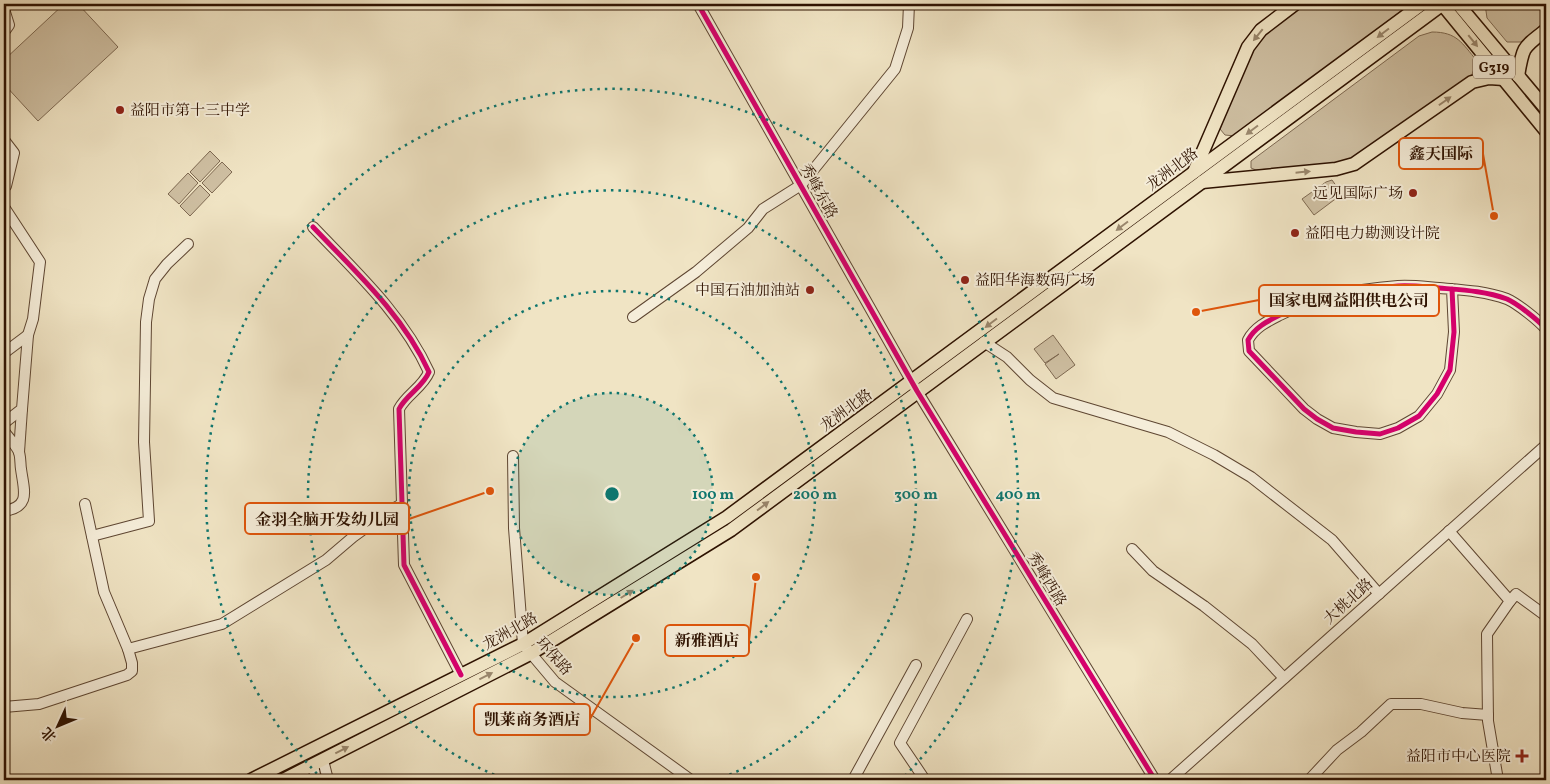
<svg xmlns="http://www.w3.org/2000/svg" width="1550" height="784" font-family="Vollkorn,'Noto Serif SC',serif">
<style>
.green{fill:#cfc0a3;stroke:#7e6952}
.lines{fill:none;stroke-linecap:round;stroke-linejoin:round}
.minor-casing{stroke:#5e4632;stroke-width:12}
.major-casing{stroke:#2e1201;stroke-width:15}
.minor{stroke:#f5edd9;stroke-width:10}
.major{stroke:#f0e4c4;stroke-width:12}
.cycleway-casing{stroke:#f5edd9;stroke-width:8}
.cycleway{stroke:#d6006c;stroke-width:5}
.oneway{fill:#99866c}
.ring{fill:none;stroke:#0f766e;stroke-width:2.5;stroke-dasharray:2.5 5}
.poi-dot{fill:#8f2418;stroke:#f5edd9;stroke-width:2}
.labels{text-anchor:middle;stroke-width:4;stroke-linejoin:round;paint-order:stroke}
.shield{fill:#f5edd9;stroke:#6a5442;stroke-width:1}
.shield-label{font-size:14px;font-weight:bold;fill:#2e1201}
.poi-label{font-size:15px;fill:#2e1201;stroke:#f5edd9;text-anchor:start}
.street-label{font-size:15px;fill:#2e1201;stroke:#f5edd9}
.centre{fill:#0f766e;stroke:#f5edd9;stroke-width:2.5}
.ring-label{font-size:15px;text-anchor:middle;font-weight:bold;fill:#0f766e;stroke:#f5edd9;stroke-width:4;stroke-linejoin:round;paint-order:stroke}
.leader{fill:none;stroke:#df550b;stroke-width:2}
.callout-dot{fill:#df550b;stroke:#f5edd9;stroke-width:2}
.callout{fill:#f5edd9;stroke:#df550b;stroke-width:2}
.callout-label{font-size:16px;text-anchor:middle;font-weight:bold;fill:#2e1201}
</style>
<rect width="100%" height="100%" fill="#f0e4c4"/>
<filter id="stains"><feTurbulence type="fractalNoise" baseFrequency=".004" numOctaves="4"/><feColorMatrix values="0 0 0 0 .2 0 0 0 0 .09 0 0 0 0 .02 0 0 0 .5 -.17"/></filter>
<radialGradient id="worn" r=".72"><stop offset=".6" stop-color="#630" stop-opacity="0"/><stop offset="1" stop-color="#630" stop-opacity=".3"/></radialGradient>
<g class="green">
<path d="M64 4H78L118 47 38 121 4 84V60Z"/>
<path d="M1301 4H1404L1401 11 1235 136 1225 135 1220 129 1251 48 1262 34Z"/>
<path d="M1485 4H1546V25L1524 42H1507L1487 18Z"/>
<path d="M1432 32C1457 32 1462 43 1477 61L1471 77 1351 162 1256 170 1251 168V161L1419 36Z"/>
<path d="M210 151 220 161 200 182 190 172Z"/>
<path d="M222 162 232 172 212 193 202 183Z"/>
<path d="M188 173 198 183 179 204 168 194Z"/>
<path d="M1332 180 1342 194 1314 215 1302 199 1326 182Z"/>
<path d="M200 185 210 195 190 216 180 206Z"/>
<path d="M1053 335 1075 365 1056 379 1045 364 1059 354 1045 363 1034 349Z"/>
</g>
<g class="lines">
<g class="minor-casing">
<g id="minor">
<path d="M698 4 917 391 1155 780"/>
<path d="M4 9 9 25 4 32"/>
<path d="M4 140 14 153 6 186 4 188"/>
<path d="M4 207 40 262 33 319 28 335 22 409 4 423"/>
<path d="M313 227C356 272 403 315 429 372 423 387 406 395 399 409L404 565 461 675"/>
<path d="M1452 289 1454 332 1450 370 1437 394 1419 416 1398 428 1380 434 1356 432 1333 428 1317 419 1304 409 1249 351 1248 340C1255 327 1268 321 1280 315 1316 296 1358 289 1398 286 1411 285 1426 287 1439 288 1463 290 1485 291 1507 299 1518 304 1538 320 1546 329"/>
<path d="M633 317 696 272 748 228 763 209 801 185 895 69 908 28 909 4"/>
<path d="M984 342 1007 357 1030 380 1053 398 1168 432 1214 455 1251 477 1332 540 1379 594"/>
<path d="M4 353 28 335"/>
<path d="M4 431C8 437 14 443 18 450 21 455 20 463 21 469 24 491 31 507 4 511"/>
<path d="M19 452 22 409"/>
<path d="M513 456 514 528 523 644 555 682 691 780"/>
<path d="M85 504 104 592 128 649"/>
<path d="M1449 531 1510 601 1487 634 1488 721 1498 780"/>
<path d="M92 536 149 521 144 442 146 322 149 299 155 279 167 264 188 244"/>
<path d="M1132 549 1153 571 1204 606 1252 644 1284 678"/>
<path d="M1510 601 1516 594 1546 616"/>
<path d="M4 707 39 704 127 675 132 671V663L128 649 222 624 326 560 353 537 389 511 402 504"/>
<path d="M323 760 328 780"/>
<path d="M313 765 316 780"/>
<path d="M853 780 916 665"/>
<path d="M925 780 900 743 967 619"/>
<path d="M1170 780 1546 445"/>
<path d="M1309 780 1337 750 1361 732 1391 704H1421L1462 713 1488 715"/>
</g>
</g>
<g class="major-casing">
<g id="major">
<path d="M1442 4 1546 131"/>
<path d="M1458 4 1546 109"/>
<path d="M1518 76C1523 46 1523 48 1546 30"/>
<path d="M1194 172 1248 47 1261 30 1295 4"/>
<path d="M1202 182 1336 169 1354 164 1472 82 1489 78 1504 79"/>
<path d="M251 780 523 644 727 517 1422 4"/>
<path d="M283 780 530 654 731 530 1443 4"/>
</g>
</g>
<use href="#minor" class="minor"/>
<use href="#major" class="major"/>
<g class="cycleway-casing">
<g id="cycleway">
<path d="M698 4 917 391 1155 780"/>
<path d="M313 227C356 272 403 315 429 372 423 387 406 395 399 409L404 565 461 675"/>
<path d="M1452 289 1454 332 1450 370 1437 394 1419 416 1398 428 1380 434 1356 432 1333 428 1317 419 1304 409 1249 351 1248 340C1255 327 1268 321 1280 315 1316 296 1358 289 1398 286 1411 285 1426 287 1439 288 1463 290 1485 291 1507 299 1518 304 1538 320 1546 329"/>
</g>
</g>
<use href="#cycleway" class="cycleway"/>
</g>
<defs><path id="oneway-solid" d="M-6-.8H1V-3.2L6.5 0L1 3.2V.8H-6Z" transform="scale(1.25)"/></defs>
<g class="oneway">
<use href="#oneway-solid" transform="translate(1383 33) rotate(143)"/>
<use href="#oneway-solid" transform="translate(1258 35) rotate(129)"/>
<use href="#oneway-solid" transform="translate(1473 41) rotate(51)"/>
<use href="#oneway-solid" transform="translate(1445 101) rotate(-35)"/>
<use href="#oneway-solid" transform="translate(1252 130) rotate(143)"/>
<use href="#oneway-solid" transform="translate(1303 172) rotate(-6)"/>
<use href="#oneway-solid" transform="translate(1122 226) rotate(143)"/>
<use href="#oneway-solid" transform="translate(991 323) rotate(143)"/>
<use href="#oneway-solid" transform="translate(763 506) rotate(-37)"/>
<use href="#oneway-solid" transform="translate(627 594) rotate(-32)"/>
<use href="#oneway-solid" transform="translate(486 676) rotate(-27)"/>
<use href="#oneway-solid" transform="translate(342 750) rotate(-27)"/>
</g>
<circle cx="612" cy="494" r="101" fill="#0f766e" fill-opacity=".12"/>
<g class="ring">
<circle cx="612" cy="494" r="101"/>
<circle cx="612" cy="494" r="203"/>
<path d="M508 780A304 304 0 1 1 716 780"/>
<path d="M322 779A406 406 0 1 1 902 779"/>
</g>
<g class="poi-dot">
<circle cx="120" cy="110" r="5"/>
<circle cx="1413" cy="193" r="5"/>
<circle cx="1295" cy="233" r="5"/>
<circle cx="965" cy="280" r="5"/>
<circle cx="810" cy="290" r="5"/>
<path d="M1519.5 748.5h5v5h5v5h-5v5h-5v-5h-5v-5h5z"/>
</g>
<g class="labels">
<rect class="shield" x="1473" y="55.5" width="42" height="23" rx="4"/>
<g class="shield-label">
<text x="1494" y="72">G319</text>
</g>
<g class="poi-label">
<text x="130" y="115">益阳市第十三中学</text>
<text x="1403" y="198" text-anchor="end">远见国际广场</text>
<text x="1305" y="238">益阳电力勘测设计院</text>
<text x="975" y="285">益阳华海数码广场</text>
<text x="800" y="295" text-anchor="end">中国石油加油站</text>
<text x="1511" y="761" text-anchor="end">益阳市中心医院</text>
</g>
<g class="street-label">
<text transform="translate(1172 169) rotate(-37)" y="5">龙洲北路</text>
<text transform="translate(819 191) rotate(61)" y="5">秀峰东路</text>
<text transform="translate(846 410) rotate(-36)" y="5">龙洲北路</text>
<text transform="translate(1047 579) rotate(59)" y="5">秀峰西路</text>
<text transform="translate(1348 601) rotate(-42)" y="5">大桃北路</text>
<text transform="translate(510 631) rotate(-29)" y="5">龙洲北路</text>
<text transform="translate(554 656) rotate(48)" y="5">环保路</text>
</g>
</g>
<circle cx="612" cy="494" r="8" class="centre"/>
<g class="ring-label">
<text x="713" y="499">100 m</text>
<text x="815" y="499">200 m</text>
<text x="916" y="499">300 m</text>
<text x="1018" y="499">400 m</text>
</g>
<path class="leader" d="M1494 216L1483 154M1196 312L1259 300M490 491L409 519M756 577L749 641M636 638L590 719"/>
<g class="callout-dot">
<circle cx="1494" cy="216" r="5"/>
<circle cx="1196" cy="312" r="5"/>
<circle cx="490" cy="491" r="5"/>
<circle cx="756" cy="577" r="5"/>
<circle cx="636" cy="638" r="5"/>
</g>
<g class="callout">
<rect x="1399" y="138" width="84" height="31" rx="5"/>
<rect x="1259" y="285" width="180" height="31" rx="5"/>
<rect x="245" y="503" width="164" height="31" rx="5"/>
<rect x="665" y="625" width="84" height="31" rx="5"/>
<rect x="474" y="704" width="116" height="31" rx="5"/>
</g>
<g class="callout-label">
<text x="1441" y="159">鑫天国际</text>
<text x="1349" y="306">国家电网益阳供电公司</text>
<text x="327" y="525">金羽全脑开发幼儿园</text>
<text x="707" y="646">新雅酒店</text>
<text x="532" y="725">凯莱商务酒店</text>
</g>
<rect width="1550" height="784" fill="none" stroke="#f0e4c4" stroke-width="20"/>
<rect x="5" y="5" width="1540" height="774" fill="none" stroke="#2e1201" stroke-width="2.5"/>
<rect x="10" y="10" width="1530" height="764" fill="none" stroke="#2e1201"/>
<g transform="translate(58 726) rotate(226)" stroke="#f5edd9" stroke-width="4" paint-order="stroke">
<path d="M0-4L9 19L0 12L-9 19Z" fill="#2e1201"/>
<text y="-8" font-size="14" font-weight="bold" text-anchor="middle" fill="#2e1201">北</text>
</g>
<rect width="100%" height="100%" filter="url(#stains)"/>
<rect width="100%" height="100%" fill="url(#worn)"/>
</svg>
